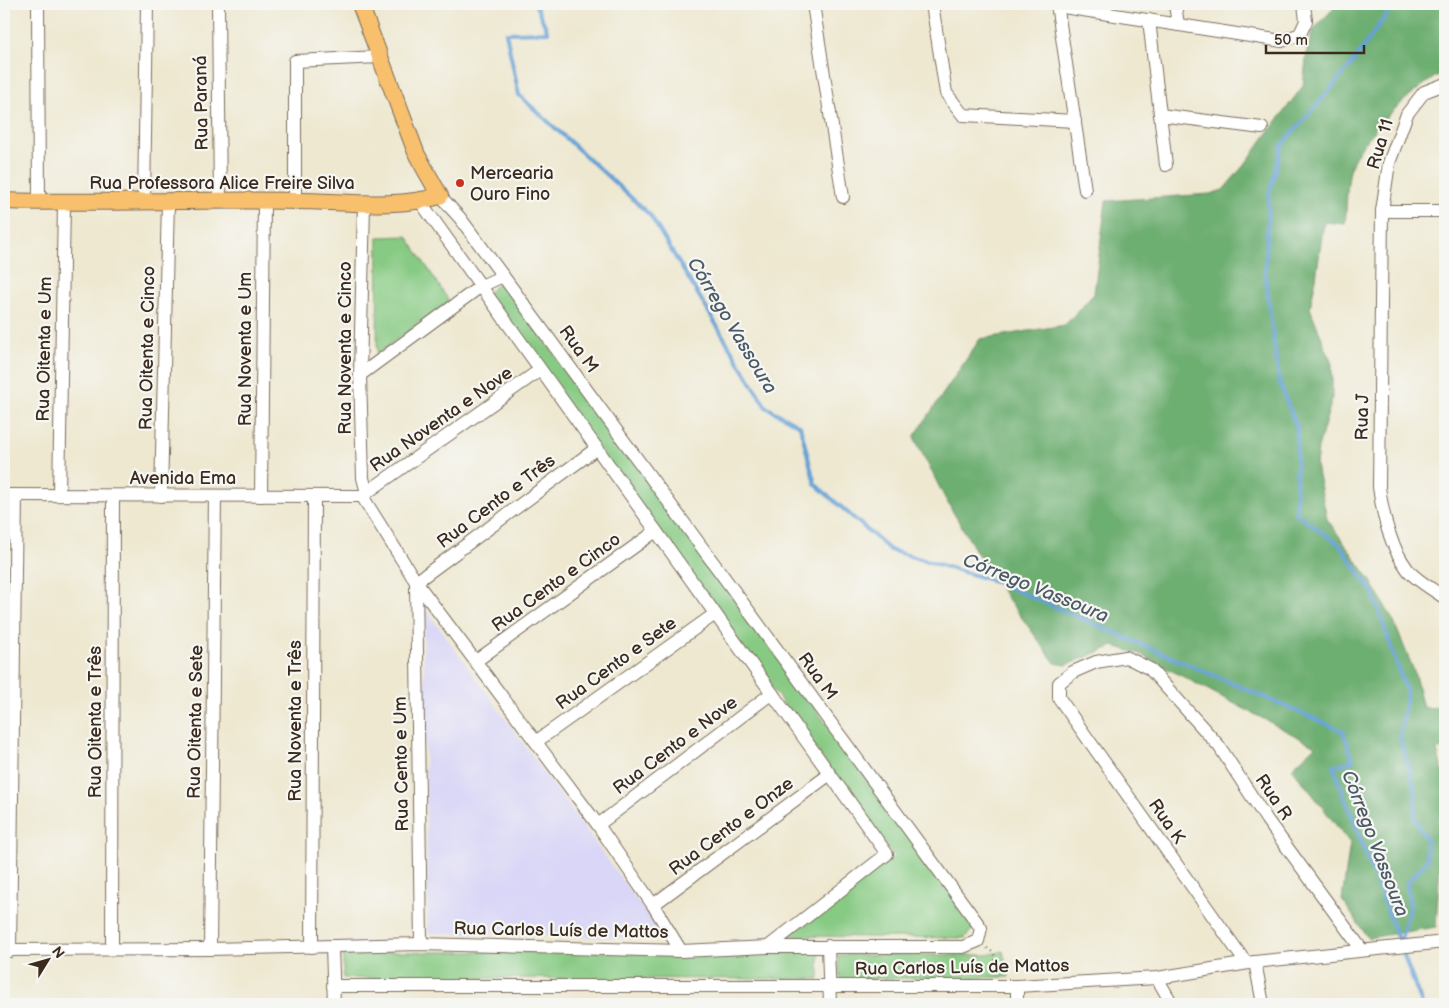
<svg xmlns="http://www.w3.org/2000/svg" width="1449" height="1008" font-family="'Balsamiq Sans',sans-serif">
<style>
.built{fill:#d9d6f7}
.green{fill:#87ca83;stroke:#617a50}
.forest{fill:#6dae71;stroke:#546c48}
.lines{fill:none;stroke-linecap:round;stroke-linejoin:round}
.stream{stroke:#66a1d6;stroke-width:4}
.minor-casing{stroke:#7a6c5c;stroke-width:14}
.major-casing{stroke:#7a6c5c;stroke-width:18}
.path{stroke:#7a6c5c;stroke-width:2.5;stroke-dasharray:1 4;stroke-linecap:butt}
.minor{stroke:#fff;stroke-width:12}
.major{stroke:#f8bf6c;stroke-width:16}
.poi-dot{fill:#c8321e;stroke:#f6f6f2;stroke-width:2}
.labels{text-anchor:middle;stroke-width:4.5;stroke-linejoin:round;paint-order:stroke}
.street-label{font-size:18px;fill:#3b2a1e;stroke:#f6f6f2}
.poi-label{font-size:18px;fill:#3b2a1e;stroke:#f6f6f2;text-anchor:start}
.water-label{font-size:19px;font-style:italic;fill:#4c5a68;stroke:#f6f6f2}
</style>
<rect width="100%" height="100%" fill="#f6f6f2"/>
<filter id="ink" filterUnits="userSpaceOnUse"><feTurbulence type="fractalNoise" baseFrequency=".02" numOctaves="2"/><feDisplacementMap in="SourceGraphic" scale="10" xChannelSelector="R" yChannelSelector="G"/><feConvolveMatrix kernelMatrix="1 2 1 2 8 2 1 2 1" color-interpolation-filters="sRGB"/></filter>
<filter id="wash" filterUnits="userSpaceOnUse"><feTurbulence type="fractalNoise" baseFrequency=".0096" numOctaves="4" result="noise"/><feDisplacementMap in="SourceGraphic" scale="20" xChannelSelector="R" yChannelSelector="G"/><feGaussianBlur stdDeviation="1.12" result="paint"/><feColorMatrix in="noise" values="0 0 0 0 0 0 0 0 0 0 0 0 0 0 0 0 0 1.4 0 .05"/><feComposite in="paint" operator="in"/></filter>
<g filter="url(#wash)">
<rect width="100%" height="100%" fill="#eee8d0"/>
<path class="built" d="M423 608 428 612 665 939 428 933Z"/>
<g class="green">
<path d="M407 236 449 301 377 354 378 237Z"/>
<path d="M501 282 975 926 965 938 788 936 894 857 487 293Z"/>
<path d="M1003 951 1009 977 840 979 838 955H987Z"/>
<path d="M343 952H819V979L343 978Z"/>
</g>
<path class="forest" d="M1338 4H1445V72C1418 83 1360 138 1351 166 1346 184 1347 206 1345 224L1324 222 1316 278 1310 308 1332 364V399L1318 448 1316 465 1327 519 1371 581 1394 622 1414 671 1423 708 1445 707V749L1437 750 1445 782 1436 927 1368 938 1342 900 1350 843 1292 768 1315 746 1140 654 1114 646 1066 665 1055 663 989 573 946 500 914 437 980 339 1065 325 1094 294 1106 201 1210 194 1223 190 1245 164 1303 86 1307 50 1313 30Z"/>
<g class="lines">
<g class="stream">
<path d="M535 4 548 32 506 33 519 95 650 215 766 407 800 426 815 484 890 550 994 581 1343 731 1353 761 1333 766 1422 1004"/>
<path d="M1394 4 1351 65 1282 145 1269 195 1265 274 1279 381 1297 428 1296 513 1340 545 1373 593 1407 694 1400 737 1415 791V819L1426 840 1427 861 1407 883 1410 906 1400 943"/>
</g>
</g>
</g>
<g filter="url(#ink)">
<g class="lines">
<g class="minor-casing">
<g id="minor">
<path d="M38 4 39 202"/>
<path d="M218 4 220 202"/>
<path d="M813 4 843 197"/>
<path d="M932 4 946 93 963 115 1075 121"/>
<path d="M1057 4 1085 190"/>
<path d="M1175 4 1178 25"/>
<path d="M1057 6 1282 41 1300 34 1306 21 1304 4"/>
<path d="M1149 20 1166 165"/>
<path d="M1445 84 1424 92 1407 114 1389 163 1382 211 1379 487C1383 517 1390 546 1408 570 1417 581 1434 590 1445 598"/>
<path d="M1160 115 1262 128"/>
<path d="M295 201V61L380 57"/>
<path d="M420 201 887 854 768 947"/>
<path d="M144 203 147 4"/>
<path d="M364 204 360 375 363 478 367 493"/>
<path d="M1382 211H1445"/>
<path d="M360 375 481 286 503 276"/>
<path d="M4 495 362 496"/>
<path d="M59 495 64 203"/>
<path d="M161 496 168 201"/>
<path d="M261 496 264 202"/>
<path d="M362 496 416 582 598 825 653 905 681 951"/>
<path d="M362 496 540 370"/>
<path d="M476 661 656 531"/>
<path d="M537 741 715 614"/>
<path d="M598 825 772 693"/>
<path d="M653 905 830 774"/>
<path d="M421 944 416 582 597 448"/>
<path d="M828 946 830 1004"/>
<path d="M312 947 314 496"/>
<path d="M332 947 334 1004"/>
<path d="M112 948 113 496"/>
<path d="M210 949 215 496"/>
<path d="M4 950 210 949 421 944 681 951 768 947H963L978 941 981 928 503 276 460 218 440 196"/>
<path d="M10 951 16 495"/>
<path d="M1255 962 1263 1004"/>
<path d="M1246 963 1059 698V683L1073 672 1096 662 1126 657 1150 669 1219 746 1267 820 1362 950"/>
<path d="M1157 978 1172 1004"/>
<path d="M333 986H1017L1157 978 1255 962 1445 942"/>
<path d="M1017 986V1004"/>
</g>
</g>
<g class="major-casing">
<path id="major" d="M4 201C101 204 199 199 296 201 344 201 393 209 440 196L417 155 360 4"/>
</g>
<path class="path" d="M987 948 994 953 998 974"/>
<use href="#minor" class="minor"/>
<use href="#major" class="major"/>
</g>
</g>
<circle class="poi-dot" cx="460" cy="183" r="5"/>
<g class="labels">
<g class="street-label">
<text transform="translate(201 103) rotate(-91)" y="6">Rua Paraná</text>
<text transform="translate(1380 144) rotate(-73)" y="6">Rua 11</text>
<text x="222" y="189">Rua Professora Alice Freire Silva</text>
<text transform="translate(147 348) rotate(-89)" y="6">Rua Oitenta e Cinco</text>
<text transform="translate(345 348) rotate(-90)" y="6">Rua Noventa e Cinco</text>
<text transform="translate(44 349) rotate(-89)" y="6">Rua Oitenta e Um</text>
<text transform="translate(245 349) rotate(-90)" y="6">Rua Noventa e Um</text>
<text transform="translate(579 349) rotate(54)" y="6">Rua M</text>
<text transform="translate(1362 417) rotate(-89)" y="6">Rua J</text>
<text transform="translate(441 419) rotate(-35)" y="6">Rua Noventa e Nove</text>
<text x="183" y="484">Avenida Ema</text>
<text transform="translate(496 501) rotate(-37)" y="6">Rua Cento e Três</text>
<text transform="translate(556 582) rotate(-36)" y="6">Rua Cento e Cinco</text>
<text transform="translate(616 663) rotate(-36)" y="6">Rua Cento e Sete</text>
<text transform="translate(818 676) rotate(54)" y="6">Rua M</text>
<text transform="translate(295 721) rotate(-90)" y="6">Rua Noventa e Três</text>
<text transform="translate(95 722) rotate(-90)" y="6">Rua Oitenta e Três</text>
<text transform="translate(195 722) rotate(-89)" y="6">Rua Oitenta e Sete</text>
<text transform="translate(675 745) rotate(-37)" y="6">Rua Cento e Nove</text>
<text transform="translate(401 764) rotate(-91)" y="6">Rua Cento e Um</text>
<text transform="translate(1274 797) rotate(56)" y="6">Rua R</text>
<text transform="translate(1167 821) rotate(55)" y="6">Rua K</text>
<text transform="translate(731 826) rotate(-37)" y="6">Rua Cento e Onze</text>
<text transform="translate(561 930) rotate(1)" y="6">Rua Carlos Luís de Mattos</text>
<text transform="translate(962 967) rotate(-1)" y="6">Rua Carlos Luís de Mattos</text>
</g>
<g class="poi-label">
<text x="470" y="179">Mercearia<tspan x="470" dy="21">Ouro Fino</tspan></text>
</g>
<g class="water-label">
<text transform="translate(733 325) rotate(59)" y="7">Córrego Vassoura</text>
<text transform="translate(1036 587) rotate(22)" y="7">Córrego Vassoura</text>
<text transform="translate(1376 843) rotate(69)" y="7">Córrego Vassoura</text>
</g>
</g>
<rect width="1449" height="1008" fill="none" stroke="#f6f6f2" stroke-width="20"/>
<g transform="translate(48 960) rotate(53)" stroke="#f6f6f2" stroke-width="4" paint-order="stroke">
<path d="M0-4L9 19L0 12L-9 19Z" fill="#3b2a1e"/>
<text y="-8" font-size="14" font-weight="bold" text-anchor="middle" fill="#3b2a1e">N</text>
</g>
<path d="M1266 45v8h98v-8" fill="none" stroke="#3b2a1e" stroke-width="2.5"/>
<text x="1274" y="45" font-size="15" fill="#3b2a1e" stroke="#f6f6f2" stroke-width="4" paint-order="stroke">50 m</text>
</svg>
